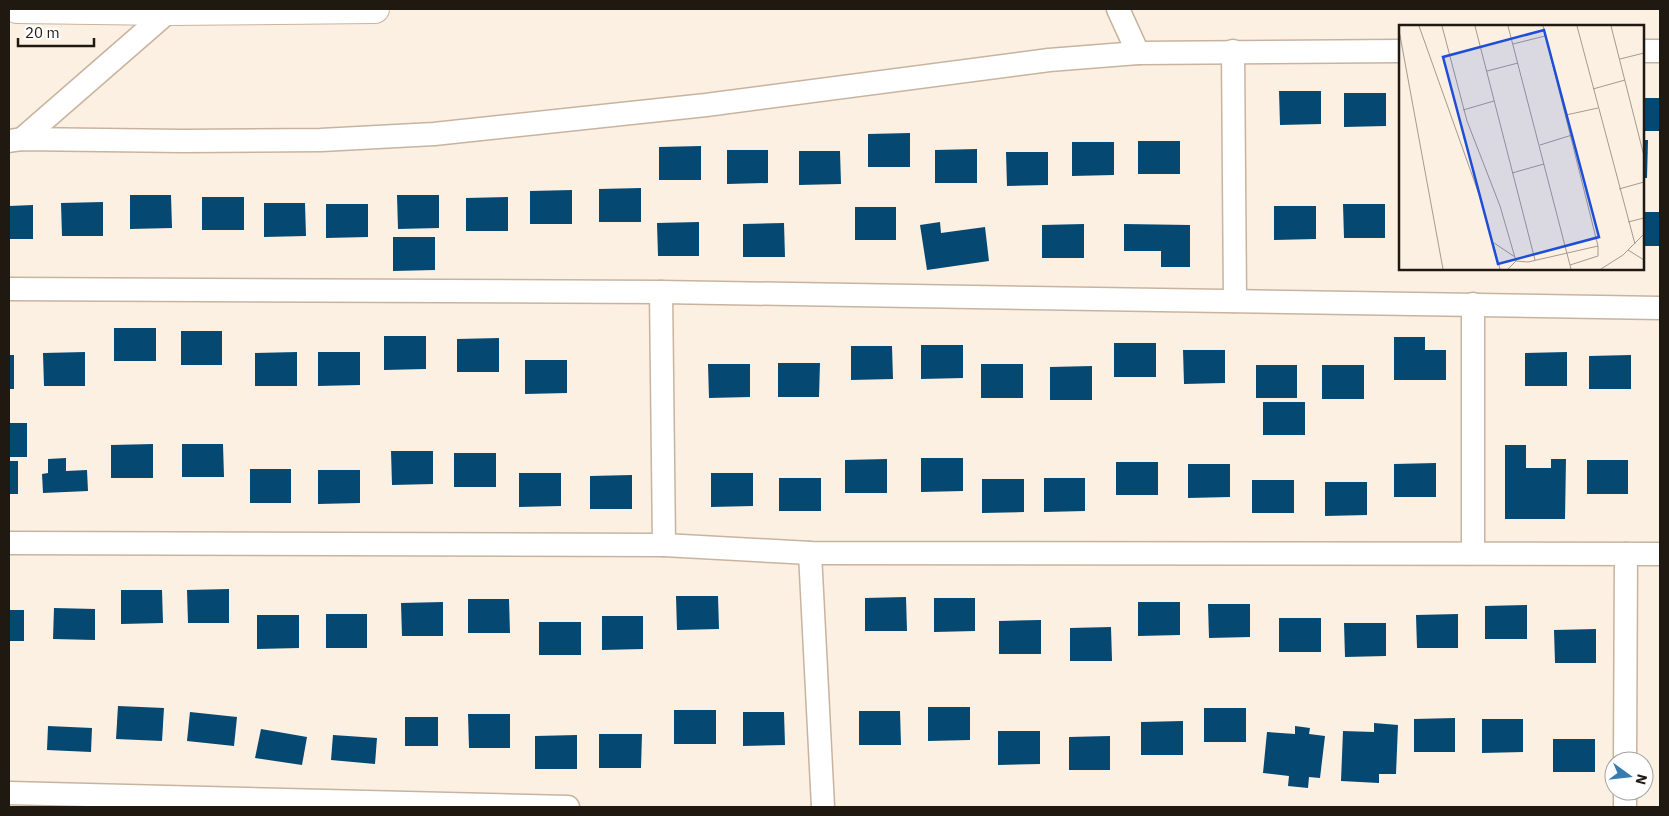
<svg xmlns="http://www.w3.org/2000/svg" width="1669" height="816" font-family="'IBM Plex Sans',sans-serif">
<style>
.building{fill:#054872}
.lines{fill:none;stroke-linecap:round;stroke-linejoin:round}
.minor-casing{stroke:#c7b49f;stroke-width:25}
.tertiary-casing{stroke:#c7b49f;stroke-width:30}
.minor{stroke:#fff;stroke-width:22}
.tertiary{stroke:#fff;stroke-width:28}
.inset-road{fill:none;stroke:#a49a8f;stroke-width:1}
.view{fill:#1d4ed8;fill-opacity:0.15;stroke:#1d4ed8;stroke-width:2.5}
.inset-edge{fill:none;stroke:#201911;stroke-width:2.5}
</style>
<rect width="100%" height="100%" fill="#fcf0e3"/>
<g class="building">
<path d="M1279 91H1321V124L1280 125Z"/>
<path d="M1344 93H1386V126L1344 127Z"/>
<rect x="1643" y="98" width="17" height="33"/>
<path d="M910 133V167H868V134Z"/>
<path d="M1643 140H1648L1647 178H1643Z"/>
<rect x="1138" y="141" width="42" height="33"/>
<path d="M1072 142H1114V175L1072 176Z"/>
<path d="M701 146V180H659V147Z"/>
<path d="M977 149V183H935V150Z"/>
<path d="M727 150H768V183L727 184Z"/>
<path d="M799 151H840L841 184 799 185Z"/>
<path d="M1006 152H1048V185L1007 186Z"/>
<path d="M641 188V222H599V189Z"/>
<path d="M572 190V224H530V191Z"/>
<path d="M130 195H171L172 228 130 229Z"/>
<path d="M397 195H439V228L398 229Z"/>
<rect x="202" y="197" width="42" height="33"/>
<path d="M508 197V231H466V198Z"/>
<path d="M103 202V236H62L61 203Z"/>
<path d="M264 203H305L306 236 264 237Z"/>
<path d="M326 204H368V237L326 238Z"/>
<path d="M1343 204H1385V238H1344Z"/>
<path d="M33 205V239H9V206Z"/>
<path d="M1274 206H1316V239L1274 240Z"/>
<rect x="855" y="207" width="41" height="33"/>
<rect x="1643" y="212" width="17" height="34"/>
<path d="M699 222V256H658L657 223Z"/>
<path d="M940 222 941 233 985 227 989 261 927 270 920 225Z"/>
<path d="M784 223 785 257H743V224Z"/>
<path d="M1084 224V258H1042V225Z"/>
<path d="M1124 224 1190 225V267H1161V251H1124Z"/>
<path d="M393 237H435V270L393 271Z"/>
<rect x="114" y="328" width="42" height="33"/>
<rect x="181" y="331" width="41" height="34"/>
<path d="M384 336H426V369L384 370Z"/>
<path d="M1394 337H1425V350H1446V380H1394Z"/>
<path d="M499 338V372H457V339Z"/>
<rect x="1114" y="343" width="42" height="34"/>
<path d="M921 345H963V378L921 379Z"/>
<path d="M851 346H892L893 379 851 380Z"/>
<path d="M1183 350H1225V383L1184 384Z"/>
<path d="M85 352V386H44L43 353Z"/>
<path d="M297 352V386H255V353Z"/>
<path d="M318 352H360V385L318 386Z"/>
<path d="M1567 352V386H1525V353Z"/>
<rect x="9" y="355" width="5" height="34"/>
<path d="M1631 355V389H1589V356Z"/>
<path d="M525 360H567V393L525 394Z"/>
<path d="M778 363H820L819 397H778Z"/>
<path d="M708 364H750V397L709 398Z"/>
<rect x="981" y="364" width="42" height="34"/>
<rect x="1256" y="365" width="41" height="33"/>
<rect x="1322" y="365" width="42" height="34"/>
<path d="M1092 366V400H1050V367Z"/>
<rect x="1263" y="402" width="42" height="33"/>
<rect x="9" y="423" width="18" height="34"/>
<path d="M153 444V478H111V445Z"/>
<path d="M182 444H223L224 477H182Z"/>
<path d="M1505 445H1526V468H1551V459H1566L1565 519H1505Z"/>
<path d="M391 451H433V484L392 485Z"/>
<rect x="454" y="453" width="42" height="34"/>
<path d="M66 458V471L87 470 88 491 43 493 42 474 48 473V459Z"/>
<path d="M921 458H963V491L921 492Z"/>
<path d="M887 459V493H845V460Z"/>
<rect x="1587" y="460" width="41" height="34"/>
<rect x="9" y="461" width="9" height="33"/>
<rect x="1116" y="462" width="42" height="33"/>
<path d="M1436 463V497H1394V464Z"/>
<path d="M1188 464H1230V497L1188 498Z"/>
<rect x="250" y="469" width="41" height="34"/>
<path d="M318 470H360V503L318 504Z"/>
<path d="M519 473H561V506L519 507Z"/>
<path d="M711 473H753V506L711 507Z"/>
<path d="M632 475V509H590V476Z"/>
<rect x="779" y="478" width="42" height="33"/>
<path d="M1044 478H1085V511L1044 512Z"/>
<path d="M982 479H1024V512L982 513Z"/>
<rect x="1252" y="480" width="42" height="33"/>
<path d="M1325 482H1367V515L1325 516Z"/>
<path d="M229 589V623H188L187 590Z"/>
<path d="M121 590H162L163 623 121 624Z"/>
<path d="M676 596H718L719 629 677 630Z"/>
<path d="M906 597 907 631H865V598Z"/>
<path d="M934 598H975V631L934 632Z"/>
<path d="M468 599H509L510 633H468Z"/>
<path d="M443 602V636H402L401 603Z"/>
<path d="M1138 602H1180V635L1138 636Z"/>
<path d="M1208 604H1250V637L1209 638Z"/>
<path d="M1527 605V639H1485V606Z"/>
<path d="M54 608 95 609V640L53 639Z"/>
<rect x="9" y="610" width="15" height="31"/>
<rect x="326" y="614" width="41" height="34"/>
<path d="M1458 614V648H1417L1416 615Z"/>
<path d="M257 615H299V648L257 649Z"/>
<path d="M602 616H643V649L602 650Z"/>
<rect x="1279" y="618" width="42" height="34"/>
<path d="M1041 620V654H999V621Z"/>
<rect x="539" y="622" width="42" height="33"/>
<path d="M1344 623H1386V656L1345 657Z"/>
<path d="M1111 627 1112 661H1070V628Z"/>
<path d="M1596 629V663H1555L1554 630Z"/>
<path d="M118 706 164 708 162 741 116 739Z"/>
<path d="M928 707H970V740L928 741Z"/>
<rect x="1204" y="708" width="42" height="34"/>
<rect x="674" y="710" width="42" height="34"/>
<path d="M859 711H900L901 745H859Z"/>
<path d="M190 712 237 717 234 746 187 741Z"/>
<path d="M743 712H784L785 745 743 746Z"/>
<path d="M468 714H510V748H469Z"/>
<rect x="405" y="717" width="33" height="29"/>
<path d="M1455 718V752H1414V719Z"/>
<path d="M1482 719H1523V752L1482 753Z"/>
<path d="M1183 721V755H1141V722Z"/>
<path d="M1374 723 1398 725 1396 774H1379V783L1341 781 1343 731 1374 732Z"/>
<path d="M48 726 92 728 91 752 47 750Z"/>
<path d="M1295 726 1310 728 1309 734 1325 736 1320 778 1309 777 1308 788 1288 786 1289 776 1263 773 1267 732 1295 734Z"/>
<path d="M261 729 307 737 302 765 255 758Z"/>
<path d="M998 731H1040V764L998 765Z"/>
<path d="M599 734H642L641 768H599Z"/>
<path d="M333 735 377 738 375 764 331 760Z"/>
<path d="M577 735V769H535V736Z"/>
<path d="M1110 736V770H1069V737Z"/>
<rect x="1553" y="739" width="42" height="33"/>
</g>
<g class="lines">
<g class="minor-casing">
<g id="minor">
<path d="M1118 9 1138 53"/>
<path d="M1233 51 1235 301"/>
<path d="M1643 51H1660"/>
<path d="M22 139 169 11"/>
<path d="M9 141 22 139 183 141 321 140 434 134 706 105 1049 60 1138 53 1400 51"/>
<path d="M9 289 661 292 1660 308"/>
<path d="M661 292 664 545"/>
<path d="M9 543 664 545 810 553 1660 554"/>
<path d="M810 553 823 807"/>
<path d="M1473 553V304"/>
<path d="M1625 761 1626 554"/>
<path d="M9 793 568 807"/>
<path d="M1625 807V791"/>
</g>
</g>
<g class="tertiary-casing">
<path id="tertiary" d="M17 9 169 11 375 9"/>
</g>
<use href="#minor" class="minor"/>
<use href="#tertiary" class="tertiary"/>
</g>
<g transform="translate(1399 25)">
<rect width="245" height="245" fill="#fcf0e3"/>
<path class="inset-road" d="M20 1 82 175 101 244M43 1 68 96 101 181 117 236M76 1 136 235M109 1 172 244M178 1 236 219M212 1 245 131M0 5 44 244M114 19 146 11M221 34 245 28M88 46 119 38M194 64 226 55M64 85 95 76M167 90 199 83M141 120 173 110M113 148 145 139M220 164 245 157M229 197 245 193M95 218 116 232M229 225 245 235M171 240 199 231V221M109 244 117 236 129 237 199 221 144 1M202 244 224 230 245 209"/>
<path class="view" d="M145 5 200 212 99 239 44 32Z"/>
<rect width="245" height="245" class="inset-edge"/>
</g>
<rect width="1669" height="816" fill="none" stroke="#201911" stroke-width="20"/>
<g transform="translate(1629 776) rotate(105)"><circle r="24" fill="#ffffff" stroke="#a6a3a0"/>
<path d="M0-4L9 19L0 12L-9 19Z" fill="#367cb1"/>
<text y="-8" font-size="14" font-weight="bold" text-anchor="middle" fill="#201911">N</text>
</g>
<path d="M18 38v8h76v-8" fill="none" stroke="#201911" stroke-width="2.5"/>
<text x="25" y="38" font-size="15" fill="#201911" stroke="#ffffff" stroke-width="4" paint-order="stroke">20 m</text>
</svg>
